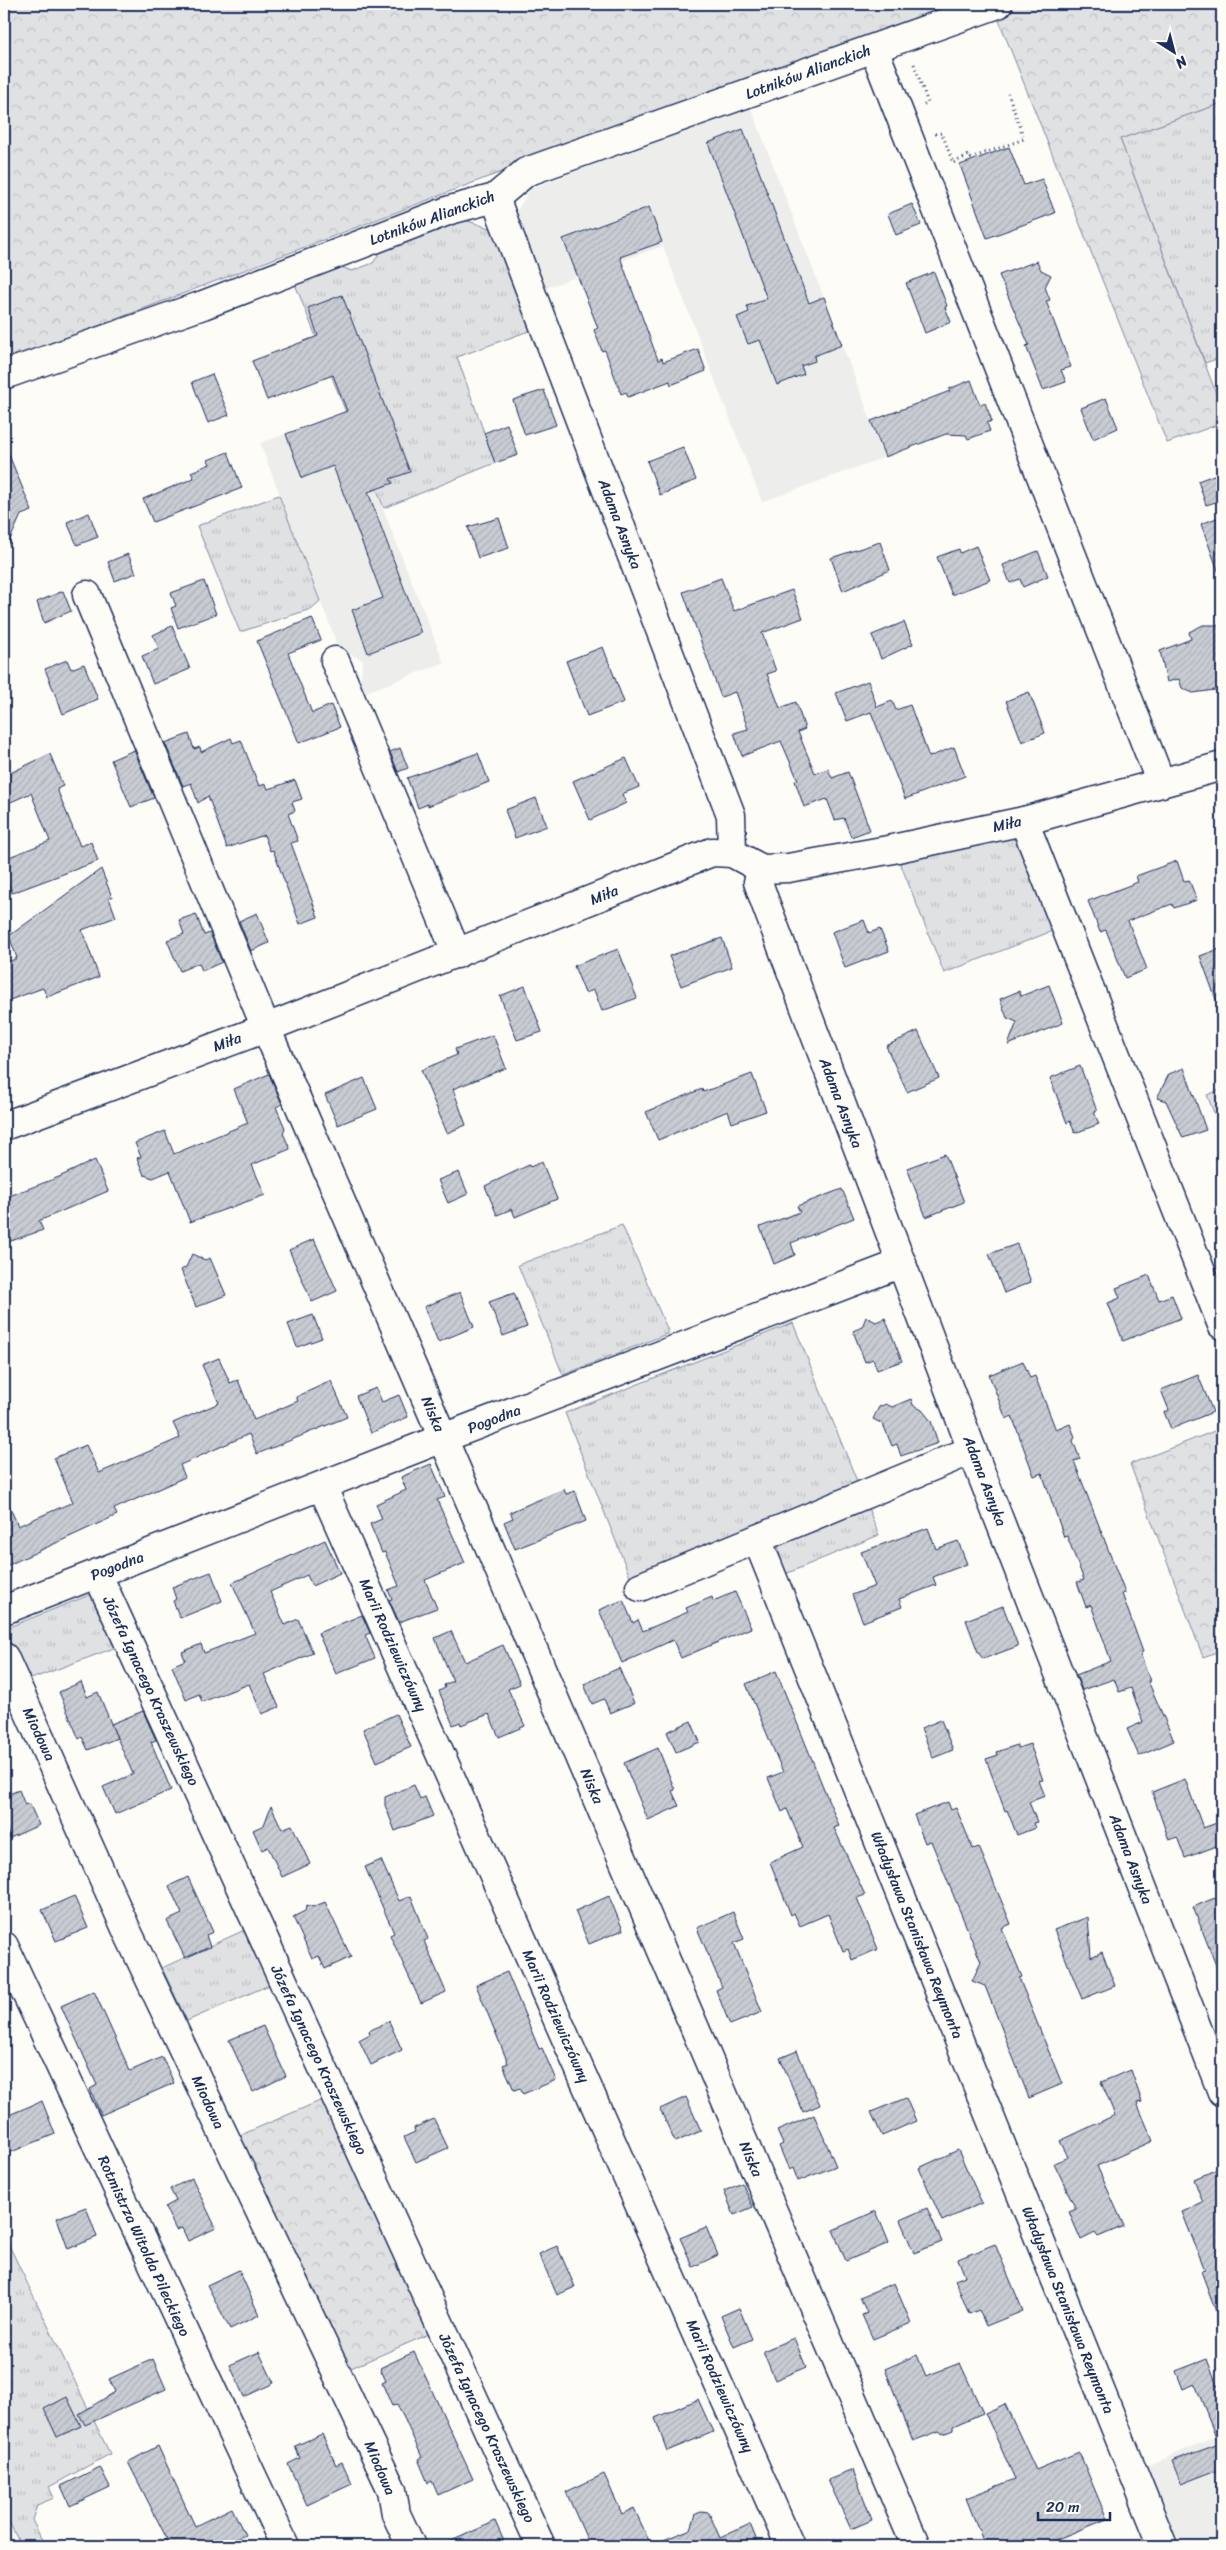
<svg xmlns="http://www.w3.org/2000/svg" width="1226" height="2550" font-family="Sriracha,sans-serif">
<style>
.built{fill:#edeeec}
.grass{fill:url(#grass-tufts);stroke:#7e88a0}
.forest{fill:url(#forest-crowns);stroke:#7e88a0}
.building{fill:url(#building-hatch);stroke:#1b2f5e}
.lines{fill:none;stroke-linecap:round;stroke-linejoin:round}
.minor-casing{stroke:#1b2f5e;stroke-width:31}
.path{stroke:#1b2f5e;stroke-width:3;stroke-dasharray:1 4;stroke-linecap:butt}
.minor{stroke:#fdfcf7;stroke-width:28}
.labels{text-anchor:middle;stroke-width:4.5;stroke-linejoin:round;paint-order:stroke}
.street-label{font-size:15px;fill:#1b2f5e;stroke:#fdfcf7}
</style>
<defs>
<pattern id="grass-tufts" width="24" height="20" patternUnits="userSpaceOnUse" patternTransform="scale(1.25)"><rect width="24" height="20" fill="#e0e1e3"/><path d="M3 7l-1-3M5 7V3M7 7l1-3M15 17l-1-3M17 17v-4M19 17l1-3" fill="none" stroke="#c0c1c5"/></pattern>
<pattern id="forest-crowns" width="20" height="18" patternUnits="userSpaceOnUse" patternTransform="scale(1.25)"><rect width="20" height="18" fill="#e0e1e3"/><path d="M2 6a3 3 0 1 1 6 0M12 15a3 3 0 1 1 6 0" fill="none" stroke="#c0c1c5"/></pattern>
<pattern id="building-hatch" width="6" height="6" patternUnits="userSpaceOnUse" patternTransform="scale(1.25)"><rect width="6" height="6" fill="#c9ccd3"/><path d="M-1 1l2-2M0 6l6-6M5 7l2-2" fill="none" stroke="#acb0b8"/></pattern>
</defs>
<rect width="100%" height="100%" fill="#fdfcf7"/>
<filter id="ink" filterUnits="userSpaceOnUse"><feTurbulence type="fractalNoise" baseFrequency=".02" numOctaves="2"/><feDisplacementMap in="SourceGraphic" scale="10" xChannelSelector="R" yChannelSelector="G"/><feConvolveMatrix kernelMatrix="1 2 1 2 8 2 1 2 1" color-interpolation-filters="sRGB"/></filter>
<g filter="url(#ink)">
<g class="built">
<path d="M750 105 885 457 762 502 663 246 543 289 515 214 530 189Z"/>
<path d="M345 413 444 663 358 695 363 660 339 649 260 443Z"/>
<path d="M1222 2434V2546H1170L1139 2469Z"/>
</g>
<g class="grass">
<path d="M1222 103V357L1205 363 1120 139Z"/>
<path d="M459 218 501 232 537 328 457 357 495 463 384 508 293 279 333 264 352 271 373 263 384 246Z"/>
<path d="M279 495 320 601 311 609 240 632 197 526Z"/>
<path d="M1010 837 1022 845 1055 930 944 973 899 860Z"/>
<path d="M622 1225 669 1333 563 1375 518 1265Z"/>
<path d="M793 1323 861 1491 632 1582 565 1413Z"/>
<path d="M868 1508 879 1535 783 1575 778 1544Z"/>
<path d="M97 1592 122 1645 23 1682 4 1640V1629Z"/>
<path d="M251 1927 276 1982 187 2021 162 1968Z"/>
<path d="M4 2235 110 2454 49 2487 54 2498 37 2505 32 2520 45 2546H21L4 2512Z"/>
</g>
<g class="forest">
<path d="M4 4H976L488 177 4 362Z"/>
<path d="M1020 4H1222V103L1120 139 1222 409V423L1167 443 996 13Z"/>
<path d="M1222 1089V1133L1207 1095Z"/>
<path d="M1222 1428V1650L1203 1657 1130 1464Z"/>
<path d="M329 2097 436 2331 344 2371 234 2138Z"/>
</g>
<g class="building">
<path d="M743 129 809 303 824 297 842 345 814 356 815 361 801 366 804 374 777 385 760 340 748 344 737 317 749 312 747 306 767 299 708 143Z"/>
<path d="M1009 147 1024 185 1042 179 1055 213 987 238 960 165Z"/>
<path d="M912 204 921 225 896 235 888 214Z"/>
<path d="M649 207 662 242 620 257 658 360 662 358 663 362 698 349 706 371 671 385 670 381 628 397 626 392 621 394 605 350 602 351 594 330 598 328 563 239Z"/>
<path d="M1037 261 1041 270 1051 275 1045 287 1050 300 1046 301 1071 367 1061 370 1066 382 1043 390 1026 346 1029 345 999 275Z"/>
<path d="M934 272 947 306 945 307 951 322 925 333 906 283Z"/>
<path d="M342 295 410 472 390 479 393 483 368 492 421 633 368 653 352 610 383 598 333 466 302 478 286 434 347 411 333 375 267 400 252 361 318 336 308 308Z"/>
<path d="M212 374 229 415 208 423 192 382Z"/>
<path d="M971 380 980 405 985 403 992 421 987 423 990 431 968 439 966 435 946 434 885 457 871 421 950 391 949 389Z"/>
<path d="M544 390 556 425 525 435 513 400Z"/>
<path d="M1106 398 1118 428 1093 439 1081 408Z"/>
<path d="M507 424 518 455 495 463 484 433Z"/>
<path d="M4 443 32 511 21 515 4 553Z"/>
<path d="M683 447 696 480 660 495 647 461Z"/>
<path d="M228 452 242 488 153 522 143 499 194 478 191 472 210 464 208 460Z"/>
<path d="M1222 472V500L1206 505 1198 481Z"/>
<path d="M89 513 98 537 77 545 67 522Z"/>
<path d="M1222 516V576H1220L1201 524Z"/>
<path d="M499 518 509 548 478 558 468 527Z"/>
<path d="M880 542 890 570 843 591 831 558Z"/>
<path d="M976 546 990 580 952 595 937 557 959 549 960 553Z"/>
<path d="M1038 551 1048 576 1023 587 1020 579 1010 583 1003 565Z"/>
<path d="M128 554 136 573 115 581 108 562Z"/>
<path d="M721 578 734 611 792 590 803 618 762 633 776 671 767 674 780 708 796 702 805 729 798 732 815 773 828 769 832 778 848 772 870 830 851 837 844 818 835 820 827 799 804 807 795 781 798 780 781 741 742 756 734 733 748 729 735 692 721 697 683 592Z"/>
<path d="M204 581 216 614 178 628 171 608 176 606 171 593Z"/>
<path d="M63 591 71 611 44 623 37 602Z"/>
<path d="M312 618 321 640 288 653 312 713 331 705 340 727 299 743 257 641Z"/>
<path d="M904 622 913 644 881 659 872 635Z"/>
<path d="M1203 625H1222V689L1193 693 1182 688 1179 679 1167 682 1160 651 1191 639 1189 632Z"/>
<path d="M172 626 190 669 153 684 142 656 159 649 153 635Z"/>
<path d="M603 647 624 702 587 716 566 661Z"/>
<path d="M67 660 71 669 84 664 98 699 63 714 45 669Z"/>
<path d="M868 681 877 707 892 701 896 710 910 705 929 757 954 747 965 776 905 799 871 712 847 721 836 693Z"/>
<path d="M1029 692 1045 733 1022 742 1006 701Z"/>
<path d="M189 734 194 749 200 747 201 752 231 738 233 743 241 740 259 786 266 784 268 789 295 780 302 799 292 802 295 811 288 814 298 841 291 843 318 917 300 924 273 850 270 851 264 835 227 848 208 796 198 803 191 783 183 786 165 743Z"/>
<path d="M400 748 408 768 398 772 390 752Z"/>
<path d="M134 750 154 798 131 807 111 760Z"/>
<path d="M478 753 489 782 428 806V804L418 808 407 778Z"/>
<path d="M50 754 63 786 57 789 80 846 91 842 98 861 12 893 4 871V859L50 841 31 793 4 805V776Z"/>
<path d="M626 758 639 787 622 794 626 803 590 820 573 781Z"/>
<path d="M536 798 547 826 515 838 505 810Z"/>
<path d="M1177 861 1184 881 1189 880 1197 900 1174 908 1172 904 1128 921 1147 969 1125 978 1106 930 1100 932 1088 901 1138 882 1136 876Z"/>
<path d="M101 869 112 897 109 898 116 917 82 930 99 977 47 997 43 988 4 1002V964L17 958 9 936Z"/>
<path d="M257 913 269 943 251 951 239 921Z"/>
<path d="M196 914 204 935 210 933 222 962 202 971 199 963 180 971 167 940 184 934 179 920Z"/>
<path d="M864 920 869 933 880 929 889 951 845 968 832 932Z"/>
<path d="M722 938 732 967 681 986 669 956Z"/>
<path d="M1222 948V1010H1220L1200 956Z"/>
<path d="M618 949 637 998 602 1011 594 990 585 993 574 966Z"/>
<path d="M1049 985 1063 1023 1008 1045 1017 1022 1007 1018 1000 999 1019 991 1021 996Z"/>
<path d="M525 986 542 1032 517 1040 500 996Z"/>
<path d="M918 1031 939 1078 907 1092 886 1046Z"/>
<path d="M493 1035 506 1068 453 1089 466 1125 447 1133 421 1070 457 1055 455 1049Z"/>
<path d="M1080 1066 1097 1111 1094 1112 1099 1124 1075 1133 1070 1121 1067 1123 1050 1078Z"/>
<path d="M1184 1068 1206 1130 1183 1138 1166 1101 1157 1098 1169 1074Z"/>
<path d="M269 1074 282 1104 276 1107 285 1128 283 1133 290 1149 252 1165 265 1195 190 1222 170 1171 153 1178 144 1175 137 1158 141 1157 135 1143 165 1131 174 1154 248 1123 234 1089Z"/>
<path d="M752 1074 766 1111 732 1123 728 1111 658 1140 646 1112 702 1089 703 1092Z"/>
<path d="M364 1078 377 1109 338 1125 325 1095Z"/>
<path d="M945 1154 964 1202 926 1217 907 1168Z"/>
<path d="M95 1160 108 1191 39 1221 43 1230 8 1242 4 1232V1198L59 1177Z"/>
<path d="M542 1162 557 1199 515 1217 512 1209 497 1215 485 1186 529 1165 530 1167Z"/>
<path d="M459 1172 468 1194 448 1203 438 1180Z"/>
<path d="M842 1189 854 1218 791 1243 795 1255 774 1264 760 1227 800 1212 797 1206Z"/>
<path d="M314 1239 337 1291 312 1302 289 1250Z"/>
<path d="M1017 1244 1031 1282 1004 1293 989 1254Z"/>
<path d="M192 1254 205 1260 210 1258 226 1295 196 1307 181 1270 186 1267Z"/>
<path d="M1149 1275 1159 1300 1172 1295 1181 1318 1123 1341 1108 1303 1120 1298 1116 1288Z"/>
<path d="M460 1292 474 1327 438 1342 424 1307Z"/>
<path d="M514 1293 527 1327 503 1336 489 1302Z"/>
<path d="M313 1315 322 1338 297 1347 288 1324Z"/>
<path d="M866 1317 876 1322 885 1318 902 1361 877 1370 873 1359 865 1362 853 1331 862 1327Z"/>
<path d="M219 1358 230 1383 238 1380 254 1420 298 1401 296 1397 331 1381 347 1417 257 1454 249 1434 180 1465 185 1477 114 1509 117 1515 4 1567V1494L18 1526 73 1502 54 1458 86 1445 99 1473 180 1438 173 1423 219 1403 202 1365Z"/>
<path d="M1023 1361 1030 1378 1035 1376 1056 1430 1070 1424 1075 1437 1073 1441 1080 1459 1074 1461 1125 1593 1122 1594 1143 1652 1140 1653 1150 1681H1148L1174 1741 1139 1756 1127 1729 1143 1722 1131 1688 1119 1692 1114 1679 1082 1690 1076 1675 1111 1661 1091 1605 1086 1607 1077 1582 1084 1580 1067 1536 1064 1537 1042 1473 1034 1476 1012 1416 1006 1419 989 1375Z"/>
<path d="M1198 1375 1213 1412 1171 1429 1164 1412 1169 1410 1161 1390Z"/>
<path d="M376 1388 382 1402 399 1395 408 1417 371 1433 356 1396Z"/>
<path d="M911 1399 913 1405 922 1410 931 1421 938 1443 901 1456 897 1444 892 1446 883 1424 873 1419 879 1407 886 1404 892 1407Z"/>
<path d="M431 1464 445 1497 437 1500 465 1563 425 1580 437 1608 399 1622 389 1600 392 1599 388 1590 399 1586 385 1552 382 1553 370 1524 382 1519 376 1504 406 1490 401 1477Z"/>
<path d="M564 1489 566 1494 575 1491 586 1521 515 1549 504 1522 513 1518 510 1512Z"/>
<path d="M928 1528 936 1549 958 1541 967 1564 933 1577 936 1585 899 1599 902 1607 863 1622 852 1595 875 1586 861 1552Z"/>
<path d="M325 1540 340 1573 312 1586 307 1575 270 1592 285 1625 298 1619 313 1653 264 1674 279 1707 262 1714 249 1684 202 1702 199 1694 186 1700 172 1666 185 1660 182 1652 201 1644 204 1653 255 1633 232 1583Z"/>
<path d="M211 1572 222 1601 180 1618 173 1601 176 1599 172 1587Z"/>
<path d="M735 1592 751 1628 681 1658 673 1640 622 1663 599 1610 623 1600 633 1623 638 1620 643 1631 688 1612 686 1608 712 1597 713 1601Z"/>
<path d="M1003 1606 1018 1646 983 1659 978 1652 966 1620Z"/>
<path d="M362 1615 370 1633 365 1635 375 1658 336 1674 318 1633Z"/>
<path d="M451 1631 465 1662 503 1645 520 1684 508 1689 525 1726 499 1737 489 1714 461 1725 460 1722 453 1725 439 1691 445 1688 444 1685 453 1681 435 1638Z"/>
<path d="M619 1668 634 1703 610 1713 604 1699 592 1704 584 1684Z"/>
<path d="M776 1671 839 1826 834 1828 865 1895 857 1898 878 1949 852 1960 848 1949 843 1951 828 1914 800 1926 794 1913 791 1915 770 1862 803 1847 787 1809 782 1812 768 1778 783 1772 746 1684Z"/>
<path d="M81 1682 87 1697 98 1692 117 1738 88 1750 82 1737 79 1739 59 1692Z"/>
<path d="M143 1711 156 1740 151 1742 171 1790 115 1814 103 1787 133 1774 111 1724Z"/>
<path d="M396 1714 411 1747 377 1762 363 1729Z"/>
<path d="M941 1720 953 1750 933 1758 921 1728Z"/>
<path d="M691 1721 700 1742 676 1752 667 1732Z"/>
<path d="M1030 1744 1043 1780 1039 1781 1045 1796 1029 1802 1037 1822 1033 1823 1035 1828 1017 1835 1007 1810 1005 1811 986 1759 998 1755 997 1752 1017 1745 1018 1748Z"/>
<path d="M658 1748 675 1790 672 1791 679 1806 648 1820 624 1763Z"/>
<path d="M1185 1779 1203 1828 1222 1821V1844L1185 1858 1177 1837 1169 1840 1152 1792Z"/>
<path d="M414 1785 420 1799 425 1797 433 1816 395 1831 385 1805V1797Z"/>
<path d="M19 1790 25 1805 29 1803 39 1825 10 1838 4 1823V1796Z"/>
<path d="M948 1802 951 1810 956 1808 973 1849 979 1847 1011 1924 1002 1928 1022 1977 1019 1978 1062 2084 1029 2098 985 1986 972 1981 981 1962 931 1841 925 1843 914 1815Z"/>
<path d="M271 1806 282 1829 292 1825 310 1864 282 1877 268 1847 262 1850 253 1830 264 1825Z"/>
<path d="M381 1860 399 1901 411 1896 428 1939 424 1941 446 1992 421 2003 390 1935 394 1933 365 1867Z"/>
<path d="M188 1877 213 1932 206 1935 210 1947 185 1958 167 1921 182 1914 169 1886Z"/>
<path d="M1222 1895V1978H1221L1193 1907Z"/>
<path d="M74 1896 88 1928 56 1941 42 1910Z"/>
<path d="M609 1896 623 1930 589 1944 575 1911Z"/>
<path d="M325 1902 351 1957 325 1969 319 1956 312 1959 293 1917 305 1911 307 1905 313 1907Z"/>
<path d="M733 1912 744 1939 734 1943 762 2012 730 2025 716 1990 722 1987 697 1928Z"/>
<path d="M1088 1917 1091 1957 1102 1952 1115 1986 1082 1999 1054 1930Z"/>
<path d="M507 1972 539 2049 542 2048 556 2080 523 2094 520 2088 514 2090 503 2065 508 2063 476 1985Z"/>
<path d="M94 1991 130 2071 162 2057 174 2083 101 2115 90 2089 97 2085 61 2006Z"/>
<path d="M389 2021 402 2050 371 2065 359 2040 370 2034 369 2031Z"/>
<path d="M263 2026 286 2076 253 2092 229 2040Z"/>
<path d="M797 2051 820 2105 803 2112 780 2058Z"/>
<path d="M1131 2070 1142 2102 1137 2103 1153 2141 1097 2166 1124 2226 1098 2237 1095 2233 1081 2240 1069 2212 1076 2209 1054 2163 1068 2157 1060 2141 1115 2115 1101 2082Z"/>
<path d="M686 2097 701 2131 675 2142 660 2109Z"/>
<path d="M906 2098 916 2121 882 2136 871 2112Z"/>
<path d="M42 2101 55 2134 4 2155V2117Z"/>
<path d="M814 2115 836 2166 798 2181 793 2168 789 2170 779 2146 783 2144 777 2131Z"/>
<path d="M434 2119 448 2148 416 2162 404 2137 415 2132 414 2128Z"/>
<path d="M958 2150 982 2203 942 2221 919 2168Z"/>
<path d="M1222 2167V2321L1220 2322 1201 2271 1205 2270 1182 2212 1203 2203 1194 2179Z"/>
<path d="M192 2178 216 2228 188 2241 182 2228 176 2230 165 2207 176 2201 170 2189Z"/>
<path d="M742 2183 753 2207 734 2215 724 2191Z"/>
<path d="M86 2207 97 2237 68 2249 57 2218Z"/>
<path d="M927 2208 942 2242 914 2253 900 2220Z"/>
<path d="M876 2211 889 2243 846 2261 833 2230Z"/>
<path d="M706 2227 718 2255 693 2267 680 2238Z"/>
<path d="M995 2244 1023 2311 986 2326 979 2310 969 2314 955 2280 965 2276 958 2259Z"/>
<path d="M557 2246 575 2287 557 2295 539 2254Z"/>
<path d="M239 2270 259 2315 230 2329 207 2285Z"/>
<path d="M894 2283 911 2323 873 2339 862 2315 867 2313 860 2297Z"/>
<path d="M739 2308 752 2339 734 2347 721 2316Z"/>
<path d="M794 2338 806 2367 775 2380 763 2351Z"/>
<path d="M259 2352 274 2383 244 2397 230 2365Z"/>
<path d="M414 2352 473 2479 438 2495 432 2481 428 2483 418 2459 422 2457 404 2418 397 2405 392 2406 382 2383 386 2381 380 2368Z"/>
<path d="M917 2355 926 2376 960 2363 983 2413 953 2426V2430L943 2434 939 2431 913 2441 885 2369Z"/>
<path d="M153 2359 166 2389 85 2425 79 2414 115 2392 109 2379Z"/>
<path d="M1207 2359 1217 2386 1222 2384V2468L1181 2484 1172 2461 1219 2444 1195 2384 1183 2389 1176 2371Z"/>
<path d="M67 2397 81 2426 57 2437 44 2409Z"/>
<path d="M698 2399 713 2432 667 2451 655 2418Z"/>
<path d="M1005 2404 1036 2470 1079 2452 1107 2519 1040 2546H985L966 2498 1015 2479 985 2413Z"/>
<path d="M322 2434 336 2465 342 2462 352 2484 307 2505 288 2464 300 2458 295 2446Z"/>
<path d="M158 2446 195 2526 232 2508 245 2535 222 2546H152L167 2539 128 2462Z"/>
<path d="M100 2467 110 2487 70 2506 61 2486Z"/>
<path d="M853 2470 872 2520 851 2529 828 2480Z"/>
<path d="M604 2474 622 2514 634 2508 651 2545 691 2529 696 2514 701 2512 709 2513 720 2538 750 2524 759 2546H590L566 2492Z"/>
<path d="M495 2521 506 2546H440L487 2525Z"/>
</g>
<g class="lines">
<g class="minor-casing">
<g id="minor">
<path d="M874 49 1161 783"/>
<path d="M495 198 731 815 732 853"/>
<path d="M4 375 203 305 450 210 495 198 526 172 998 4"/>
<path d="M87 595 266 1028 443 1438 916 2546"/>
<path d="M335 661 457 954"/>
<path d="M1024 821 1222 1325"/>
<path d="M762 869 758 882 765 902 972 1450 1222 2092"/>
<path d="M4 1126 266 1028 712 852 732 853 762 869 788 868 888 850 1024 821 1222 766"/>
<path d="M972 1450 757 1539 1163 2546"/>
<path d="M322 1486 790 2546"/>
<path d="M97 1573 541 2546"/>
<path d="M640 1587 757 1539"/>
<path d="M4 1610 443 1438 902 1263"/>
<path d="M4 1657 128 1933 392 2490 396 2514 411 2546"/>
<path d="M4 1946 285 2546"/>
</g>
</g>
<g class="path">
<path d="M914 64 928 103 924 105"/>
<path d="M935 134 942 133 953 163 969 155 971 158 1024 139 1008 93"/>
</g>
<use href="#minor" class="minor"/>
</g>
</g>
<g class="labels">
<g class="street-label">
<text transform="translate(808 72) rotate(-20)" y="5">Lotników Alianckich</text>
<text transform="translate(432 218) rotate(-20)" y="5">Lotników Alianckich</text>
<text transform="translate(620 524) rotate(69)" y="5">Adama Asnyka</text>
<text transform="translate(1007 824) rotate(-13)" y="5">Miła</text>
<text transform="translate(604 895) rotate(-22)" y="5">Miła</text>
<text transform="translate(227 1042) rotate(-20)" y="5">Miła</text>
<text transform="translate(841 1103) rotate(69)" y="5">Adama Asnyka</text>
<text transform="translate(433 1414) rotate(67)" y="5">Niska</text>
<text transform="translate(494 1419) rotate(-21)" y="5">Pogodna</text>
<text transform="translate(985 1481) rotate(69)" y="5">Adama Asnyka</text>
<text transform="translate(117 1566) rotate(-21)" y="5">Pogodna</text>
<text transform="translate(393 1645) rotate(66)" y="5">Marii Rodziewiczówny</text>
<text transform="translate(151 1691) rotate(65)" y="5">Józefa Ignacego Kraszewskiego</text>
<text transform="translate(39 1734) rotate(65)" y="5">Miodowa</text>
<text transform="translate(592 1786) rotate(67)" y="5">Niska</text>
<text transform="translate(1131 1859) rotate(69)" y="5">Adama Asnyka</text>
<text transform="translate(917 1935) rotate(68)" y="5">Władysława Stanisława Reymonta</text>
<text transform="translate(556 2016) rotate(66)" y="5">Marii Rodziewiczówny</text>
<text transform="translate(319 2060) rotate(65)" y="5">Józefa Ignacego Kraszewskiego</text>
<text transform="translate(208 2102) rotate(65)" y="5">Miodowa</text>
<text transform="translate(751 2159) rotate(67)" y="5">Niska</text>
<text transform="translate(144 2246) rotate(65)" y="5">Rotmistrza Witolda Pileckiego</text>
<text transform="translate(1068 2310) rotate(68)" y="5">Władysława Stanisława Reymonta</text>
<text transform="translate(720 2386) rotate(66)" y="5">Marii Rodziewiczówny</text>
<text transform="translate(487 2428) rotate(65)" y="5">Józefa Ignacego Kraszewskiego</text>
<text transform="translate(380 2468) rotate(67)" y="5">Miodowa</text>
</g>
</g>
<rect width="1226" height="2550" fill="none" stroke="#fdfcf7" stroke-width="20"/>
<rect x="10" y="10" width="1206" height="2530" fill="none" stroke="#1b2f5e" stroke-width="2" filter="url(#ink)"/>
<g transform="translate(1174 52) rotate(144)" stroke="#fdfcf7" stroke-width="4" paint-order="stroke">
<path d="M0-4L9 19L0 12L-9 19Z" fill="#1b2f5e"/>
<text y="-8" font-size="14" font-weight="bold" text-anchor="middle" fill="#1b2f5e">N</text>
</g>
<path d="M1038 2512v8h72v-8" fill="none" stroke="#1b2f5e" stroke-width="2.5"/>
<text x="1046" y="2512" font-size="15" fill="#1b2f5e" stroke="#fdfcf7" stroke-width="4" paint-order="stroke">20 m</text>
</svg>
